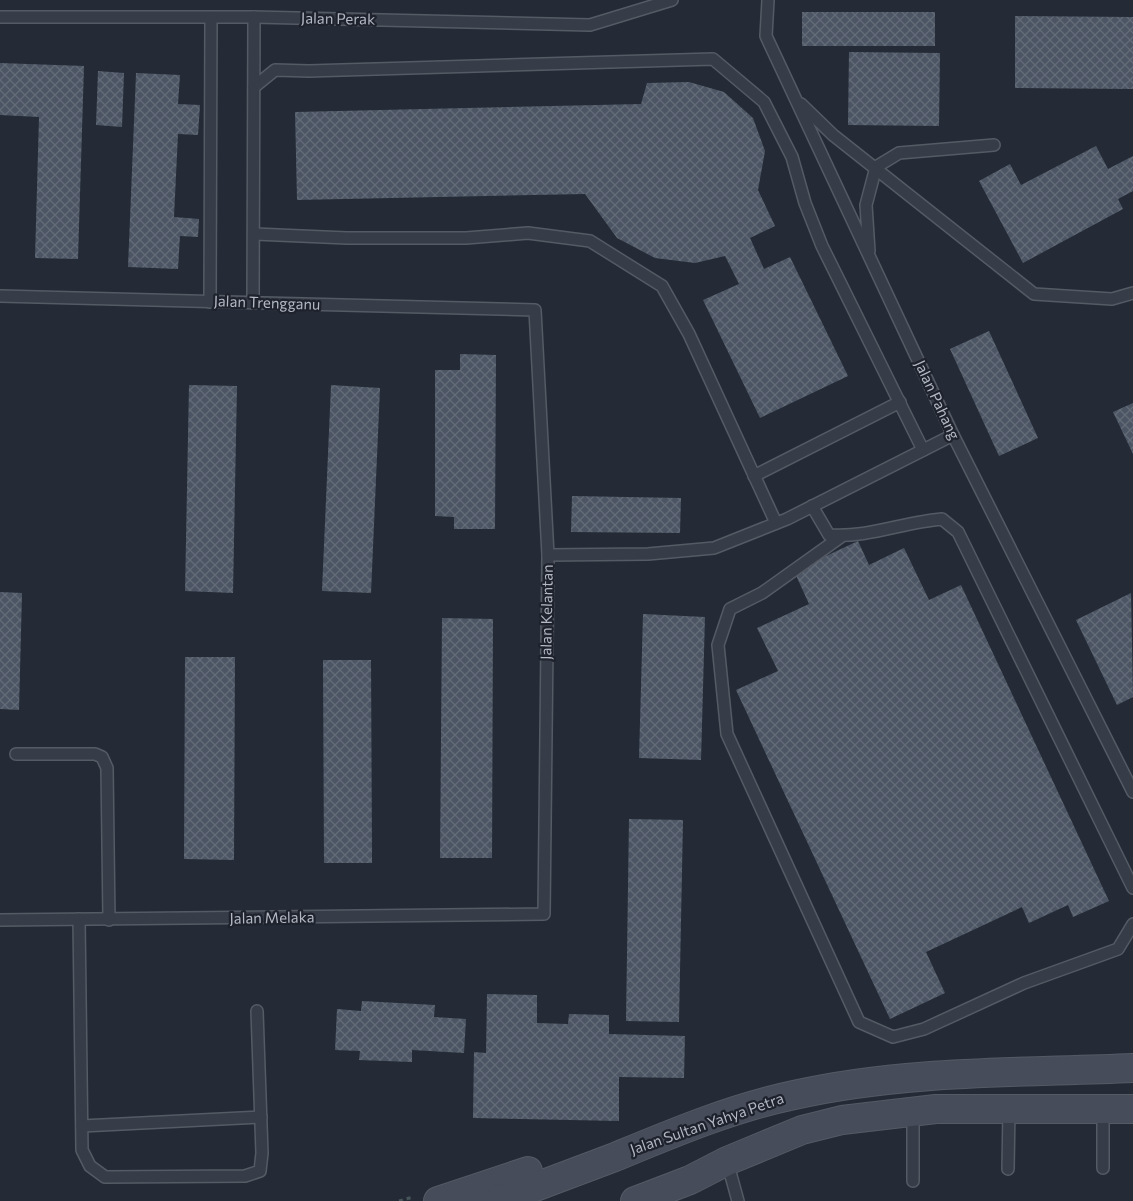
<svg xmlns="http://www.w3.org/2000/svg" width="1133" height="1201" font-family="Commissioner,sans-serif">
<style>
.building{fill:url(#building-cross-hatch)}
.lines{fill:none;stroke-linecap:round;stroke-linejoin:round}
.lane-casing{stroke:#555b65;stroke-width:14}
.secondary-casing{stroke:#555b65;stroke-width:30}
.path{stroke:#475659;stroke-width:3;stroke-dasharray:4 4;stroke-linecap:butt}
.lane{stroke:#373d48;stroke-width:11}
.secondary{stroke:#464c5a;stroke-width:28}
.labels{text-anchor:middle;stroke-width:4.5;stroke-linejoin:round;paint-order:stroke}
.street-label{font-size:15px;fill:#b2b8c4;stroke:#1d222c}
</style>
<defs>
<pattern id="building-cross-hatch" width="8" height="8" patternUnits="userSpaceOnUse" patternTransform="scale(1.25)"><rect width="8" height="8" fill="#4c5563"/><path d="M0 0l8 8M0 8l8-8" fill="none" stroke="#636b78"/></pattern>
</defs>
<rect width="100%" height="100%" fill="#242b37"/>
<g class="building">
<rect x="802" y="12" width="133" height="34"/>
<path d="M1015 16 1133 17V89L1015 88Z"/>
<path d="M849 52 940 53 939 126 848 125Z"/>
<path d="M0 63 84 66 78 259 35 258 39 117 0 115Z"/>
<path d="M98 71 124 73 122 127 96 125Z"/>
<path d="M136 73 180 75 178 104 200 105 198 135 178 134 174 217 199 219 198 237 180 236 178 269 128 267Z"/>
<path d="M689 82 724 92 753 118 765 151 758 190 775 226 750 238 764 269 790 257 848 376 760 418 703 300 739 284 725 256 695 263 655 258 617 238 585 194 297 200 295 112 641 104 647 83Z"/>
<path d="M1096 146 1108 169 1133 156V191L1118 199 1123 209 1023 263 979 181 1010 164 1021 185Z"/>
<path d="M989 331 1038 438 999 456 950 349Z"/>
<path d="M460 354 496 355 495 529H454V517L435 516V370H460Z"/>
<path d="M189 385 237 386 233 593 185 591Z"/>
<path d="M331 385 380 388 371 593 322 591Z"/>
<path d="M1133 403V454L1113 412Z"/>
<path d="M572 496 681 498 680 533 571 532Z"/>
<path d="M858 541 869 565 904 548 929 600 961 585 1109 901 1073 917 1068 905 1029 923 1022 907 926 952 945 993 890 1019 736 690 778 671 757 628 809 604 794 571Z"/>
<path d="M0 592 22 593 19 710 0 709Z"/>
<path d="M1131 593 1133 697 1117 705 1076 620Z"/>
<path d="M643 614 705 617 701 760 639 758Z"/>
<path d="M442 618 493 619 492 858H440Z"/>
<path d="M185 657H235L234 860 184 859Z"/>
<path d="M323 660H371L372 863H324Z"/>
<path d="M629 819 683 820 679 1022 626 1021Z"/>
<path d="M487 994 537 995V1023L568 1024 569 1014 609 1015V1034L685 1036 684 1078 619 1077V1121L473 1118 474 1052 486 1053Z"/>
<path d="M362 1001 435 1005 434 1017 466 1019 464 1053 412 1050V1062L359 1060 360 1051 335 1050 337 1009 361 1011Z"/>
</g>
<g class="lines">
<g class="lane-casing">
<g id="lane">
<path d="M768 0 766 36 953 435 1133 792"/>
<path d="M0 17H254L590 25 672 0"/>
<path d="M254 87 275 70 309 71 713 59 764 102 792 157 805 203 822 246 923 450"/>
<path d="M801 104 833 135 1034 294 1112 299 1133 293"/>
<path d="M255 234 347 238H466L528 233 590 241 662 286 689 334 776 523"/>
<path d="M869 251 866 205 876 167 899 153 994 145"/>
<path d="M0 296 535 310 548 555 544 914 0 920"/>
<path d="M210 302 211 18"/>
<path d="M253 303 254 17"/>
<path d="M754 476 900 402"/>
<path d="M812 506 829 535C868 538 904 522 942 519L958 532 1133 888"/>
<path d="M842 536 762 593 730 609 718 645 727 734 859 1022 893 1037 924 1029 1024 983 1118 949 1133 924"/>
<path d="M548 555 648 554 714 548 787 519 953 435"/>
<path d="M16 754H95L102 757 107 768 109 920"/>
<path d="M79 919 82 1150 90 1166 105 1177 245 1176 260 1171 262 1153 257 1011"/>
<path d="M1103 1109V1168"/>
<path d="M82 1126 261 1117"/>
<path d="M727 1161 738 1201"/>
<path d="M1008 1169 1009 1109"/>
<path d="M913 1181V1112"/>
</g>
</g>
<g class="secondary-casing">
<g id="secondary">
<path d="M438 1201 528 1171"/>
<path d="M498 1201C537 1186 576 1172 615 1157 673 1133 732 1108 794 1095 905 1070 1020 1073 1133 1068"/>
<path d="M635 1201 690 1180 727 1161 802 1130 842 1120 936 1109H1133"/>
</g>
</g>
<path class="path" d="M399 1201 413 1197"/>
<use href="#lane" class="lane"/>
<use href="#secondary" class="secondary"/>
</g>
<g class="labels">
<g class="street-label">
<text transform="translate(338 19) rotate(1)" y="5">Jalan Perak</text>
<text transform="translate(267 303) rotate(2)" y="5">Jalan Trengganu</text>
<text transform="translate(937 400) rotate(65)" y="5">Jalan Pahang</text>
<text transform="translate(547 612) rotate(-89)" y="5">Jalan Kelantan</text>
<text transform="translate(272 918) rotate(-1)" y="5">Jalan Melaka</text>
<text transform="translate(707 1124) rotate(-19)" y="5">Jalan Sultan Yahya Petra</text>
</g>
</g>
</svg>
